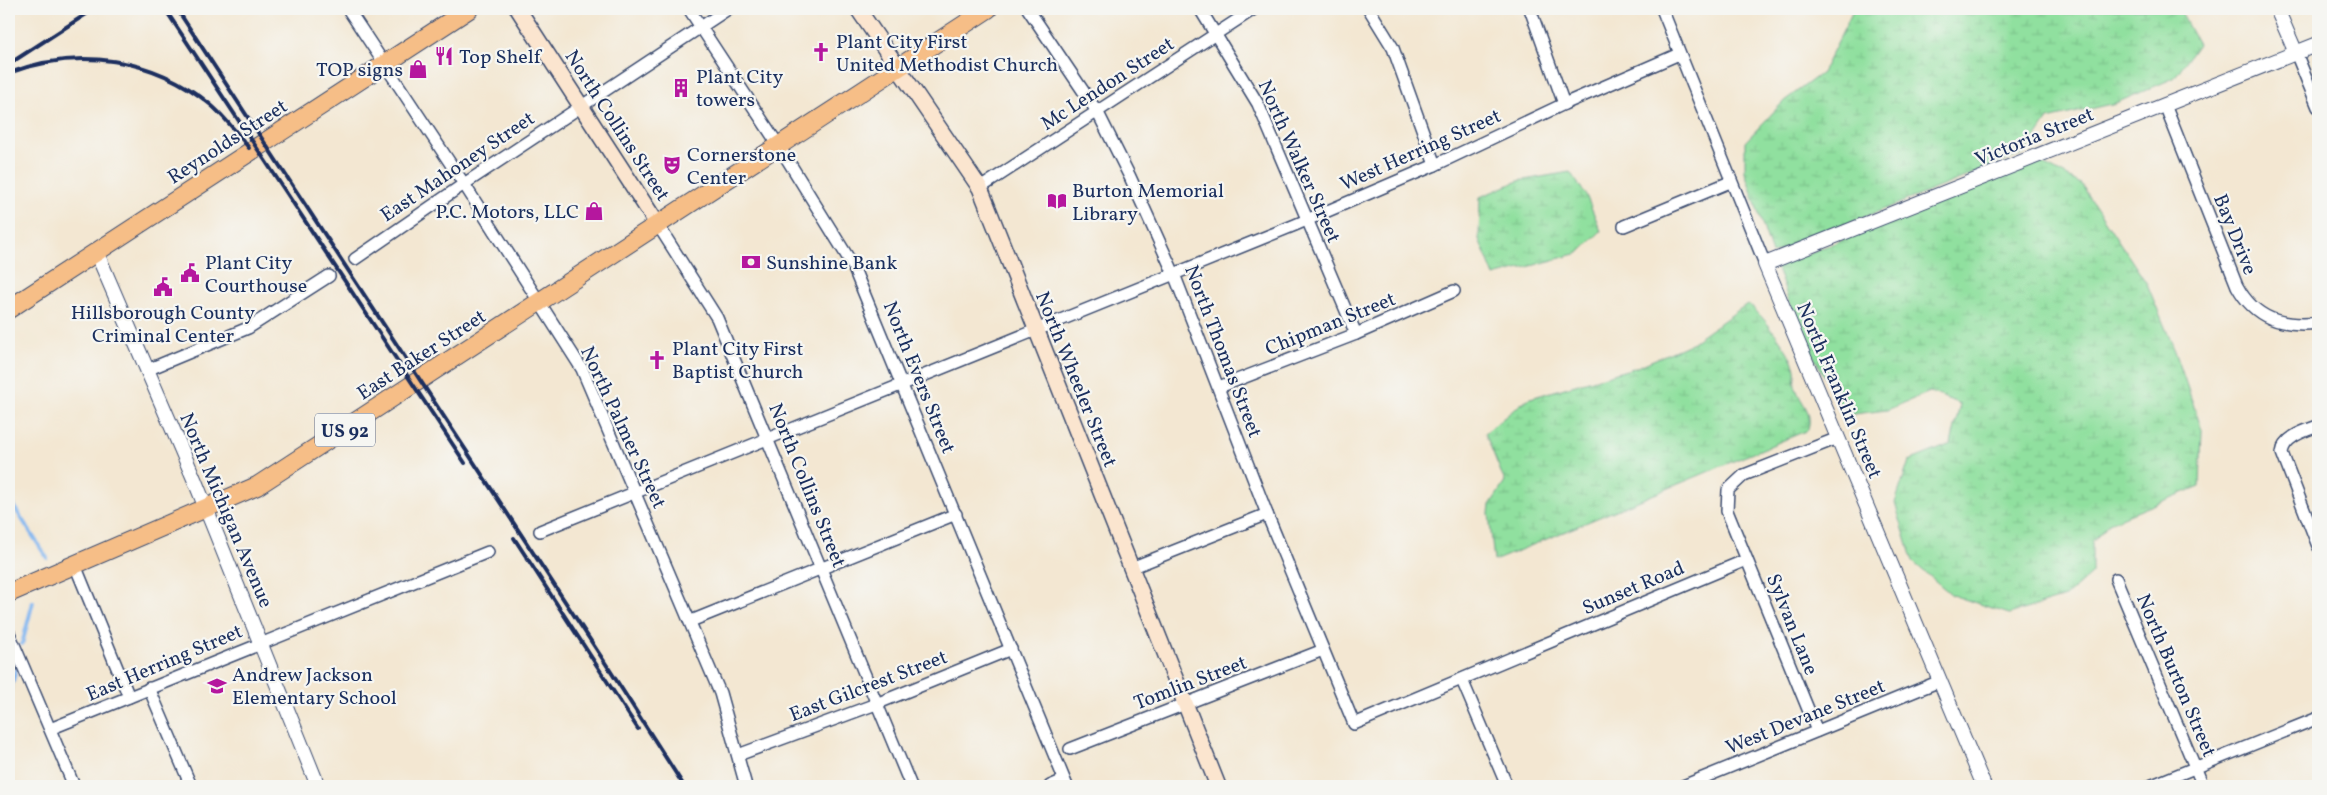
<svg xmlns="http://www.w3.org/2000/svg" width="2327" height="795" font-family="Vollkorn,serif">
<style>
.wetland{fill:url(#wetland-marsh);stroke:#56887e}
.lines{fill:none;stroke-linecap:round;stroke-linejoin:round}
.stream{stroke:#81b6ef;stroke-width:4}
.minor-casing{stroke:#3b4b6f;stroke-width:14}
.tertiary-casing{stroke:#3b4b6f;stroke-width:16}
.secondary-casing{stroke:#3b4b6f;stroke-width:18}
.primary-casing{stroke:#3b4b6f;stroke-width:20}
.minor{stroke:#fff;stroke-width:11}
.tertiary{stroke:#fff;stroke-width:14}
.secondary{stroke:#fbe5cf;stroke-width:15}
.primary{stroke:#f6be87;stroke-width:18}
.rail{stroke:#1b2f5e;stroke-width:4}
.labels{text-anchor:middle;stroke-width:4.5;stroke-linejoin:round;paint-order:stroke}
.shield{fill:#f6f6f2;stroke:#5d6b8a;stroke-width:1}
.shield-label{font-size:19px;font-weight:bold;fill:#1b2f5e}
.poi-label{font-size:20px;fill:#1b2f5e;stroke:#f6f6f2;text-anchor:start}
.street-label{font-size:20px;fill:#1b2f5e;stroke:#f6f6f2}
</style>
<defs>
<pattern id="wetland-marsh" width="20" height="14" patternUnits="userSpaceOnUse" patternTransform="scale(1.25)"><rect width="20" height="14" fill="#90e09f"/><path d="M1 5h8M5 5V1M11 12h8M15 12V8" fill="none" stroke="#7cc08b"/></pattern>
</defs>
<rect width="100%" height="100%" fill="#f6f6f2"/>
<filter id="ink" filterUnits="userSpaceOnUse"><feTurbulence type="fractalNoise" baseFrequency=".02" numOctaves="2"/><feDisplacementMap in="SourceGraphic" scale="10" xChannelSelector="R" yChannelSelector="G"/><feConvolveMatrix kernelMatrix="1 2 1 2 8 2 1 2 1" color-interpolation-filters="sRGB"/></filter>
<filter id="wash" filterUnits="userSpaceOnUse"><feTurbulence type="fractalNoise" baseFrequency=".0096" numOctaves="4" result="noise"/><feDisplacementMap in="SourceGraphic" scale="20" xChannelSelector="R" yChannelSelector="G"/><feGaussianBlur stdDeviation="1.12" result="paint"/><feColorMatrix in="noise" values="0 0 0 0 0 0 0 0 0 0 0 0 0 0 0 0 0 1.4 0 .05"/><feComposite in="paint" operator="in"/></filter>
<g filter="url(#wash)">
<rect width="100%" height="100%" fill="#f3e7d2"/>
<g class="wetland">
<path d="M1854 9H2179L2198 44 2174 78 2116 103 2048 119 2025 153 1772 254 1745 172V142L1784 101 1822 73Z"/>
<path d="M2040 162 2081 184 2147 284 2175 351 2202 430 2200 486 2109 523 2092 543V573L2065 597 2009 614 1952 595 1913 562 1895 503 1909 461 1951 444 1960 404 1930 392 1887 410 1846 415 1801 334 1776 266Z"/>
<path d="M1570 172 1586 195 1601 231 1579 253 1494 276 1479 239 1480 197 1518 181Z"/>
<path d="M1747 304C1760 311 1793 354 1795 369 1796 375 1793 381 1796 388 1801 405 1813 409 1808 430L1494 561 1489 513 1490 505 1505 482 1485 433 1527 399 1637 367 1690 344Z"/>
</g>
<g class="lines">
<g class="stream">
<path d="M9 499 47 558"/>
<path d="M22 644 33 602"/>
<path d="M9 696 16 669"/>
</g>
</g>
</g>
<g filter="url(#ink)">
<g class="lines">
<g class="minor-casing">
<g id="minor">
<path d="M348 9 464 184 582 369 720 693 746 786"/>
<path d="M689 9 779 146 852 264 1067 786"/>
<path d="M1028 9 1098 113 1130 177 1174 274 1267 514 1354 724 1746 560"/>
<path d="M1200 9 1258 104 1356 334"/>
<path d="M1369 9 1393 48 1435 165"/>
<path d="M1530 9 1564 104"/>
<path d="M1662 9 1765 264"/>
<path d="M2296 53 2318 107"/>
<path d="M2165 105 2237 286C2255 319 2282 327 2318 323"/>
<path d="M980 188 1254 9"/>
<path d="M658 225 717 318 911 786"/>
<path d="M1624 226 1730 182"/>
<path d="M355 259 464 184 728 9"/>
<path d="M147 370 248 328 329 276"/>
<path d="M1219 387 1356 334 1454 291"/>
<path d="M2318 426C2304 431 2284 437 2282 453L2318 546"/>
<path d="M540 531 1295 225 1435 165 1564 104 1679 54"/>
<path d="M75 565 129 697"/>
<path d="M1131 568 1267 514"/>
<path d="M2116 579 2203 786"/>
<path d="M691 621 956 514"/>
<path d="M9 633 74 786"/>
<path d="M1462 680 1507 786"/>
<path d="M149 688 191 786"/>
<path d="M50 729 488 552"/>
<path d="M1817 731 1727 511 1728 490 1744 475 1838 438"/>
<path d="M1070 749 1323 650"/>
<path d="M738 755 876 704 1011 649"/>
<path d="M1050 786 1064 780"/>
<path d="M1683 786 1940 681"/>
<path d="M2150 786 2318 718"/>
</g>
</g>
<g class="tertiary-casing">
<g id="tertiary">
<path d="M2277 9 2296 53"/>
<path d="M96 251 195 481 318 786"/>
<path d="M1984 786 1765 264 2318 44"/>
</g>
</g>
<g class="secondary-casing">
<g id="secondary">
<path d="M518 9 658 225"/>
<path d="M858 9 980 188 1218 786"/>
</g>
</g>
<g class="primary-casing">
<g id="primary">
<path d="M9 309 469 9"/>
<path d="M9 593 257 486 988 9"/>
</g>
</g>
<use href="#minor" class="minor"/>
<use href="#tertiary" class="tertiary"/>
<use href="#secondary" class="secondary"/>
<use href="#primary" class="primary"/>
<g class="rail">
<path d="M165 9 465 463"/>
<path d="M177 9 604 661 684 786"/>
<path d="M9 64 94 9"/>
<path d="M9 73C77 47 154 57 211 105 225 117 237 133 249 148"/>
<path d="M514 538 638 729"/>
</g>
</g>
</g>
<defs>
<g id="church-bare" transform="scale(1.5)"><path d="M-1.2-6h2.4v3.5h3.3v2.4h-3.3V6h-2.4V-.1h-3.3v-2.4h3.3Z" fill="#b5179e" stroke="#f6f6f2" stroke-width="2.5" paint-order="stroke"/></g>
<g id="restaurant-bare" transform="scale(1.5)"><path d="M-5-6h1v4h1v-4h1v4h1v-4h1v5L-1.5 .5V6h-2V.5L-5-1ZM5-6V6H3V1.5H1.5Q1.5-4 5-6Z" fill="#b5179e" stroke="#f6f6f2" stroke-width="2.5" paint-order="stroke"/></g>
<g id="shop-bare" transform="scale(1.5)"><path d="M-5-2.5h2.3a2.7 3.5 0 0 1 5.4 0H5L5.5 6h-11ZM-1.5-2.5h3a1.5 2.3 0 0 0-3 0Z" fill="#b5179e" stroke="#f6f6f2" stroke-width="2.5" paint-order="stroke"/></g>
<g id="building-bare" transform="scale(1.5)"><path d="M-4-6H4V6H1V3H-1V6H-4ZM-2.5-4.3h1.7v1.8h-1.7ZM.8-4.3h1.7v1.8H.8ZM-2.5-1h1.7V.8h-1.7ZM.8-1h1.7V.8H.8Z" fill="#b5179e" stroke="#f6f6f2" stroke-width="2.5" paint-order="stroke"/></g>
<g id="theatre-bare" transform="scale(1.5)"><path d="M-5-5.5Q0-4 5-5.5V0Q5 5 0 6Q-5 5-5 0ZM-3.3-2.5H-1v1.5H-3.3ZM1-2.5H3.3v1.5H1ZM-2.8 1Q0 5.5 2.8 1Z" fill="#b5179e" stroke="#f6f6f2" stroke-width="2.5" paint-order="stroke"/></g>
<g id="library-bare" transform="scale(1.5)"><path d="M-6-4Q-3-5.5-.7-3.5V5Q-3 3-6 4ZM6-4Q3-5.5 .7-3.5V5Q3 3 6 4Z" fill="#b5179e" stroke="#f6f6f2" stroke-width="2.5" paint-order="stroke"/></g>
<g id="bank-bare" transform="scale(1.5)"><path d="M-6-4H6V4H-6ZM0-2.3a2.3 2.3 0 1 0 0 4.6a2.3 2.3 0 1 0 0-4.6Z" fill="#b5179e" stroke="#f6f6f2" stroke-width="2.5" paint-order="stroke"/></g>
<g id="civic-bare" transform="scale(1.5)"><path d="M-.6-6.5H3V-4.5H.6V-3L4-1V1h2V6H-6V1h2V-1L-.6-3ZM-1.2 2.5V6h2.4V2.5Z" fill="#b5179e" stroke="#f6f6f2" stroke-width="2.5" paint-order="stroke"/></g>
<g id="school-bare" transform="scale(1.5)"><path d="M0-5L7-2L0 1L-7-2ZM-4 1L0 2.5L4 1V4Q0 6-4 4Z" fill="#b5179e" stroke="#f6f6f2" stroke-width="2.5" paint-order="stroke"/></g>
</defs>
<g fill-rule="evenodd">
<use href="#church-bare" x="821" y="52"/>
<use href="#restaurant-bare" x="444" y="56"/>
<use href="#shop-bare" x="418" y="69"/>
<use href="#building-bare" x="681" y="88"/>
<use href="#theatre-bare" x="672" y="165"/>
<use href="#library-bare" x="1057" y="201"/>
<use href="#shop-bare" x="594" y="211"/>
<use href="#bank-bare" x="751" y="262"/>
<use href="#civic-bare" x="190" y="273"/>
<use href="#civic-bare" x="163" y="287"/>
<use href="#church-bare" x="657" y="360"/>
<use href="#school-bare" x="217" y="686"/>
</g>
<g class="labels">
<rect class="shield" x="315" y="413.5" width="60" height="33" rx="4"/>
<g class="shield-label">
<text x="345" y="437">US 92</text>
</g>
<g class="poi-label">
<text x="836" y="48">Plant City First<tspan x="836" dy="23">United Methodist Church</tspan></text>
<text x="459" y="63">Top Shelf</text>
<text x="403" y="76" text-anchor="end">TOP signs</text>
<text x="696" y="83">Plant City<tspan x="696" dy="23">towers</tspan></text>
<text x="687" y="161">Cornerstone<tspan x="687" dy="23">Center</tspan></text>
<text x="1072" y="197">Burton Memorial<tspan x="1072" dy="23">Library</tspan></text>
<text x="579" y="218" text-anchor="end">P.C. Motors, LLC</text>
<text x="205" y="269">Plant City<tspan x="205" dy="23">Courthouse</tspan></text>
<text x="766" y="269">Sunshine Bank</text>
<text x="163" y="319" text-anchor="middle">Hillsborough County<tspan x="163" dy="23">Criminal Center</tspan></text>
<text x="672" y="355">Plant City First<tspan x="672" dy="23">Baptist Church</tspan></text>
<text x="232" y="681">Andrew Jackson<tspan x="232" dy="23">Elementary School</tspan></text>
</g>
<g class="street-label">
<text transform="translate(1107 83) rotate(-33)" y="7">Mc Lendon Street</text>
<text transform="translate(618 125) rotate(57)" y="7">North Collins Street</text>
<text transform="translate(2034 136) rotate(-22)" y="7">Victoria Street</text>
<text transform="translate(227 141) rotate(-33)" y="7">Reynolds Street</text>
<text transform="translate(1420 149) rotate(-24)" y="7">West Herring Street</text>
<text transform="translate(1300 161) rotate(66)" y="7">North Walker Street</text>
<text transform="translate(457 166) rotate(-34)" y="7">East Mahoney Street</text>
<text transform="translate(2236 234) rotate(68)" y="7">Bay Drive</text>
<text transform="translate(1330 323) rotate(-22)" y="7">Chipman Street</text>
<text transform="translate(1224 351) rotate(69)" y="7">North Thomas Street</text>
<text transform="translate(421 354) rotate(-33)" y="7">East Baker Street</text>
<text transform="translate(920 377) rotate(68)" y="7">North Evers Street</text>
<text transform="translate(1077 379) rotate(68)" y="7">North Wheeler Street</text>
<text transform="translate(1840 390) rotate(67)" y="7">North Franklin Street</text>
<text transform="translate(624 427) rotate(65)" y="7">North Palmer Street</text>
<text transform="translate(808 485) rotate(68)" y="7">North Collins Street</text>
<text transform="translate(227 510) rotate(67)" y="7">North Michigan Avenue</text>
<text transform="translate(1633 587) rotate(-23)" y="7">Sunset Road</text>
<text transform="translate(1793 624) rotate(68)" y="7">Sylvan Lane</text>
<text transform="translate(164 662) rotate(-23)" y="7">East Herring Street</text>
<text transform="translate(2177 675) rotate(67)" y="7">North Burton Street</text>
<text transform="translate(1190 682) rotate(-21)" y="7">Tomlin Street</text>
<text transform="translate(868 685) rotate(-21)" y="7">East Gilcrest Street</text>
<text transform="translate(1805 716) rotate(-22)" y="7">West Devane Street</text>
</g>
</g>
<rect width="2327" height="795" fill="none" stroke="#f6f6f2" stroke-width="30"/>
</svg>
